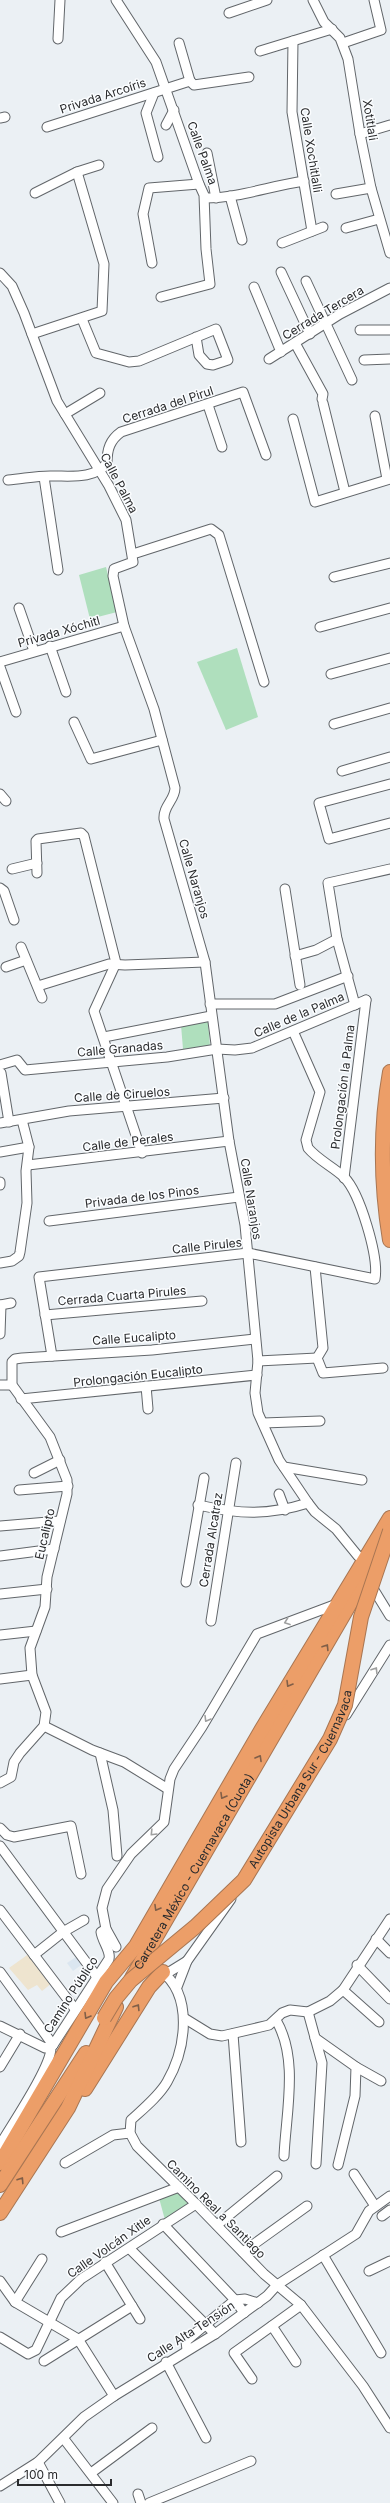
<svg xmlns="http://www.w3.org/2000/svg" width="390" height="2503" font-family="Inter,sans-serif">
<style>
.built{fill:#dbe6f0}
.education{fill:#eee4cf}
.green{fill:#afdfbd}
.lines{fill:none;stroke-linecap:round;stroke-linejoin:round}
.minor-casing{stroke:#62666a;stroke-width:11}
.highway-casing{stroke:#a87653;stroke-width:16}
.minor{stroke:#fff;stroke-width:9}
.highway{stroke:#ec9e68;stroke-width:14}
.highway-bridge-casing{stroke:#a87653;stroke-width:16;stroke-linecap:butt}
.highway-bridge{stroke:#ec9e68;stroke-width:14}
.oneway{stroke:#9fa0a0}
.oneway2{stroke:#815f48}
.labels{text-anchor:middle;stroke-width:3;stroke-linejoin:round;paint-order:stroke}
.street-label{font-size:12px;fill:#2a2b2d;stroke:#fbfdff}
</style>
<rect width="100%" height="100%" fill="#ebf0f4"/>
<path class="built" d="M79 1955 84 1963 73 1971 67 1963Z"/>
<path class="education" d="M30 1953 52 1983 42 1991 37 1985 28 1990 9 1968Z"/>
<g class="green">
<path d="M106 567 117 612 90 619 79 575Z"/>
<path d="M237 648 258 717 226 730 197 662Z"/>
<path d="M208 1022 210 1046 183 1049 181 1025Z"/>
<path d="M174 2191 193 2204 165 2220 159 2198Z"/>
</g>
<g class="lines">
<g class="minor-casing">
<g id="minor">
<path d="M116 0 156 62 199 184 204 195 206 249 210 284 161 297"/>
<path d="M313 0 324 22 340 38 348 59 360 134 371 188 390 253"/>
<path d="M229 13 267 0"/>
<path d="M58 39 60 0"/>
<path d="M293 41 292 112 312 231"/>
<path d="M179 43 190 81"/>
<path d="M343 43 381 30 374 0"/>
<path d="M260 51 332 29"/>
<path d="M190 81 194 85 249 77"/>
<path d="M154 93 146 113 158 157"/>
<path d="M0 118 5 117"/>
<path d="M166 125 174 110"/>
<path d="M47 127 190 81"/>
<path d="M360 134 390 125"/>
<path d="M207 153 216 198"/>
<path d="M35 193 77 172 99 165"/>
<path d="M336 194 371 188"/>
<path d="M230 196 242 240"/>
<path d="M205 198C239 198 270 186 304 181"/>
<path d="M346 228 379 219"/>
<path d="M282 243 323 227"/>
<path d="M152 263 143 214 149 188 199 184"/>
<path d="M281 272 310 334"/>
<path d="M0 273 12 286 24 313 57 401 109 486 126 520 133 562 114 569 113 576 124 626 154 709 175 788C175 800 163 806 164 819L205 962 229 1141 245 1225 258 1361 255 1393 258 1413 279 1460 308 1503 315 1512 336 1529 358 1556"/>
<path d="M306 281 352 380"/>
<path d="M254 287 281 352"/>
<path d="M82 319 96 353 129 362 139 361 216 329 228 360 213 365 207 364 199 355 196 337"/>
<path d="M360 330H390"/>
<path d="M32 334 102 311 104 264 77 172"/>
<path d="M295 343 323 394 322 399"/>
<path d="M269 359 340 314 390 288"/>
<path d="M364 360 390 359"/>
<path d="M323 403 345 492"/>
<path d="M208 405 222 447"/>
<path d="M65 414 100 393"/>
<path d="M375 416 387 479"/>
<path d="M293 419 315 502 390 479"/>
<path d="M44 477 58 570"/>
<path d="M8 480C23 479 39 475 54 476 72 476 95 479 107 463 107 449 110 440 121 432L243 392 266 455"/>
<path d="M133 554 211 529 219 535 264 682"/>
<path d="M334 577 390 563"/>
<path d="M19 608 34 651"/>
<path d="M320 627 390 608"/>
<path d="M50 646 66 692"/>
<path d="M0 662 124 626"/>
<path d="M0 667 16 712"/>
<path d="M331 674 390 658"/>
<path d="M74 722 91 759 162 740"/>
<path d="M334 724 390 708"/>
<path d="M342 771 390 757"/>
<path d="M390 784 319 803 329 839 390 823"/>
<path d="M0 794 6 801"/>
<path d="M12 869 37 863"/>
<path d="M37 873 36 841 38 839 81 833 84 836 116 963 94 1011 142 1153"/>
<path d="M0 888 4 891 14 920"/>
<path d="M285 889 300 985"/>
<path d="M21 947 42 998"/>
<path d="M295 956 316 950 337 939"/>
<path d="M6 967 26 960"/>
<path d="M38 986 109 964 125 965 205 962"/>
<path d="M210 1004H275L348 976"/>
<path d="M355 1005 337 939 328 883 390 869"/>
<path d="M104 1037 211 1016"/>
<path d="M0 1065 17 1060 25 1070 167 1057 217 1049 235 1050 252 1048 366 1000"/>
<path d="M1 1073 9 1122"/>
<path d="M0 1123 69 1111 224 1098"/>
<path d="M0 1152 29 1147"/>
<path d="M28 1165 229 1141"/>
<path d="M344 1178 366 1000"/>
<path d="M0 1182V1185"/>
<path d="M49 1221 239 1197"/>
<path d="M0 1263 12 1261 19 1256 20 1252 27 1203 26 1171 29 1147 22 1120"/>
<path d="M315 1267 323 1348 317 1358"/>
<path d="M0 1305 11 1303"/>
<path d="M45 1315 202 1301"/>
<path d="M0 1334 1 1305"/>
<path d="M52 1356 39 1277 248 1253 375 1279C379 1257 360 1193 344 1177 332 1166 318 1160 308 1148L306 1140 320 1092 293 1031"/>
<path d="M317 1358 323 1373 383 1368"/>
<path d="M258 1361 317 1358"/>
<path d="M0 1385H12"/>
<path d="M146 1386 148 1409"/>
<path d="M21 1399 257 1375"/>
<path d="M263 1423 320 1421"/>
<path d="M284 1467 362 1480"/>
<path d="M34 1473 60 1460"/>
<path d="M19 1490 68 1486"/>
<path d="M279 1494 285 1510"/>
<path d="M198 1505C239 1514 267 1516 308 1503"/>
<path d="M0 1526 60 1521"/>
<path d="M0 1556 54 1549"/>
<path d="M186 1582 204 1478"/>
<path d="M371 1585 390 1616"/>
<path d="M0 1594 47 1589"/>
<path d="M211 1621 236 1463"/>
<path d="M0 1635 36 1631"/>
<path d="M0 1679 32 1675"/>
<path d="M346 1715 390 1645"/>
<path d="M44 1726 92 1750 124 1762 168 1789"/>
<path d="M100 1753 113 1810 117 1856"/>
<path d="M0 1783 11 1777 14 1762 20 1753 44 1726 46 1712 32 1675 30 1648 45 1607 47 1577 67 1494V1480L50 1437 12 1385V1362L15 1359 22 1358 152 1350 255 1339"/>
<path d="M0 1828 7 1835 14 1837 71 1826 81 1874"/>
<path d="M0 1846 97 1977"/>
<path d="M0 1910 75 2009"/>
<path d="M376 1939 390 1953"/>
<path d="M116 1947 106 1929 102 1908 107 1889 131 1854 164 1822 170 1779 174 1769 202 1727 257 1634 337 1604"/>
<path d="M34 1955 63 1932 84 1920"/>
<path d="M357 1965 390 1999"/>
<path d="M160 1970C194 1995 186 2049 167 2082 159 2096 143 2109 131 2120L130 2133 137 2146 196 2204 264 2274 301 2305 363 2386 390 2428"/>
<path d="M0 1972 53 2045"/>
<path d="M166 1974 187 1961"/>
<path d="M177 1987 187 1961 231 1899"/>
<path d="M343 1990 379 2022"/>
<path d="M308 2012 322 2063 316 2164"/>
<path d="M184 2018 210 2034 222 2036 269 2025 282 2013 290 2010 308 2012 330 2001 343 1990 390 1919"/>
<path d="M276 2020C299 2059 286 2112 284 2156"/>
<path d="M0 2026 45 2048 53 2045 109 1959C111 1951 102 1941 101 1932L106 1929"/>
<path d="M233 2034 241 2142"/>
<path d="M315 2038 356 2067 355 2096 338 2165"/>
<path d="M0 2067 20 2034"/>
<path d="M356 2067 381 2081"/>
<path d="M0 2145C11 2126 52 2066 51 2047"/>
<path d="M65 2163 113 2135 130 2133"/>
<path d="M354 2174 375 2206"/>
<path d="M382 2216 390 2210"/>
<path d="M163 2224 235 2300 244 2313"/>
<path d="M217 2225 277 2176"/>
<path d="M61 2232 179 2187"/>
<path d="M130 2249 215 2334"/>
<path d="M243 2252 307 2206"/>
<path d="M323 2255 381 2353"/>
<path d="M105 2262 140 2319"/>
<path d="M369 2271 390 2261"/>
<path d="M0 2281 15 2302 78 2339 114 2396"/>
<path d="M15 2302 42 2259"/>
<path d="M272 2326 296 2362"/>
<path d="M0 2337 28 2354 36 2350 61 2298 81 2279 196 2204"/>
<path d="M187 2350 186 2341 235 2300 245 2299 258 2303"/>
<path d="M44 2361 132 2306"/>
<path d="M166 2362 206 2438"/>
<path d="M252 2379 234 2353 301 2305"/>
<path d="M64 2439 113 2503"/>
<path d="M38 2462 60 2503"/>
<path d="M91 2473 152 2428"/>
<path d="M0 2486 38 2462 84 2417 114 2396 215 2334 267 2296 277 2285 356 2234 369 2211 390 2196"/>
<path d="M138 2494 141 2503"/>
<path d="M149 2503 251 2461"/>
</g>
</g>
<g class="highway-casing">
<g id="highway">
<path d="M390 1072C380 1128 381 1185 390 1240"/>
<path id="s1" d="M132 1978 377 1557"/>
<path d="M85 2089 149 1987 163 1972"/>
<path d="M0 2163 106 1982 136 1946 262 1729 390 1518"/>
<path d="M0 2185 86 2053"/>
<path d="M0 2213 68 2108 116 2007"/>
</g>
</g>
<use href="#minor" class="minor"/>
<use href="#highway" class="highway"/>
<g class="highway-bridge-casing">
<g id="highway-bridge">
<path id="s2" d="M104 2018 116 1998 131 1980 195 1927 244 1880 330 1739 345 1705 361 1617 390 1531"/>
</g>
</g>
<use href="#highway-bridge" class="highway-bridge"/>
</g>
<defs><path id="oneway-chevron" d="M-2-3.5L2.5 0L-2 3.5" fill="none" stroke-width="1.6" stroke-linecap="round" stroke-linejoin="round"/></defs>
<g class="oneway">
<use href="#oneway-chevron" transform="translate(287 1622) rotate(160)"/>
<use href="#oneway-chevron" transform="translate(375 1670) rotate(-58)"/>
<use href="#oneway-chevron" transform="translate(207 1719) rotate(121)"/>
<use href="#oneway-chevron" transform="translate(153 1833) rotate(134)"/>
</g>
<g class="oneway2">
<use href="#oneway-chevron" transform="translate(326 1647) rotate(-58)"/>
<use href="#oneway-chevron" transform="translate(289 1684) rotate(121)"/>
<use href="#oneway-chevron" transform="translate(259 1758) rotate(-60)"/>
<use href="#oneway-chevron" transform="translate(223 1796) rotate(120)"/>
<use href="#oneway-chevron" transform="translate(157 1908) rotate(120)"/>
<use href="#oneway-chevron" transform="translate(137 2007) rotate(-58)"/>
<use href="#oneway-chevron" transform="translate(87 2016) rotate(121)"/>
<use href="#oneway-chevron" transform="translate(21 2180) rotate(-57)"/>
</g>
<g class="labels">
<g class="street-label">
<text transform="translate(103 96) rotate(-18)" y="4">Privada Arcoíris</text>
<text transform="translate(370 120) rotate(81)" y="4">Xotitlali</text>
<text transform="translate(311 150) rotate(81)" y="4">Calle Xochitlalli</text>
<text transform="translate(202 153) rotate(70)" y="4">Calle Palma</text>
<text transform="translate(323 313) rotate(-31)" y="4">Cerrada Tercera</text>
<text transform="translate(168 405) rotate(-18)" y="4">Cerrada del Pirul</text>
<text transform="translate(119 483) rotate(62)" y="4">Calle Palma</text>
<text transform="translate(59 632) rotate(-16)" y="4">Privada Xóchitl</text>
<text transform="translate(194 879) rotate(74)" y="4">Calle Naranjos</text>
<text transform="translate(299 1015) rotate(-23)" y="4">Calle de la Palma</text>
<text transform="translate(120 1049) rotate(-5)" y="4">Calle Granadas</text>
<text transform="translate(343 1087) rotate(-83)" y="4">Prolongación la Palma</text>
<text transform="translate(122 1095) rotate(-4)" y="4">Calle de Ciruelos</text>
<text transform="translate(128 1142) rotate(-7)" y="4">Calle de Perales</text>
<text transform="translate(142 1197) rotate(-7)" y="4">Privada de los Pinos</text>
<text transform="translate(251 1199) rotate(81)" y="4">Calle Naranjos</text>
<text transform="translate(207 1246) rotate(-6)" y="4">Calle Pirules</text>
<text transform="translate(122 1296) rotate(-5)" y="4">Cerrada Cuarta Pirules</text>
<text transform="translate(134 1338) rotate(-4)" y="4">Calle Eucalipto</text>
<text transform="translate(138 1376) rotate(-6)" y="4">Prolongación Eucalipto</text>
<text transform="translate(45 1534) rotate(-77)" y="4">Eucalipto</text>
<text transform="translate(211 1540) rotate(-81)" y="4">Cerrada Alcatraz</text>
<text dy="4" stroke="none"><textPath href="#s2" startOffset="314">Autopista Urbana Sur - Cuernavaca</textPath></text>
<text dy="4" stroke="none"><textPath href="#s1" startOffset="123">Carretera México - Cuernavaca (Cuota)</textPath></text>
<text transform="translate(71 1995) rotate(-57)" y="4">Camino Público</text>
<text transform="translate(216 2209) rotate(45)" y="4">Camino Real a Santiago</text>
<text transform="translate(109 2247) rotate(-35)" y="4">Calle Volcán Xitle</text>
<text transform="translate(191 2332) rotate(-33)" y="4">Calle Alta Tensión</text>
</g>
</g>
<path d="M18 2479v6h93v-6" fill="none" stroke="#2a2b2d" stroke-width="2"/>
<text x="24" y="2479" font-size="12" fill="#2a2b2d" stroke="#fbfdff" stroke-width="3" paint-order="stroke">100 m</text>
</svg>
